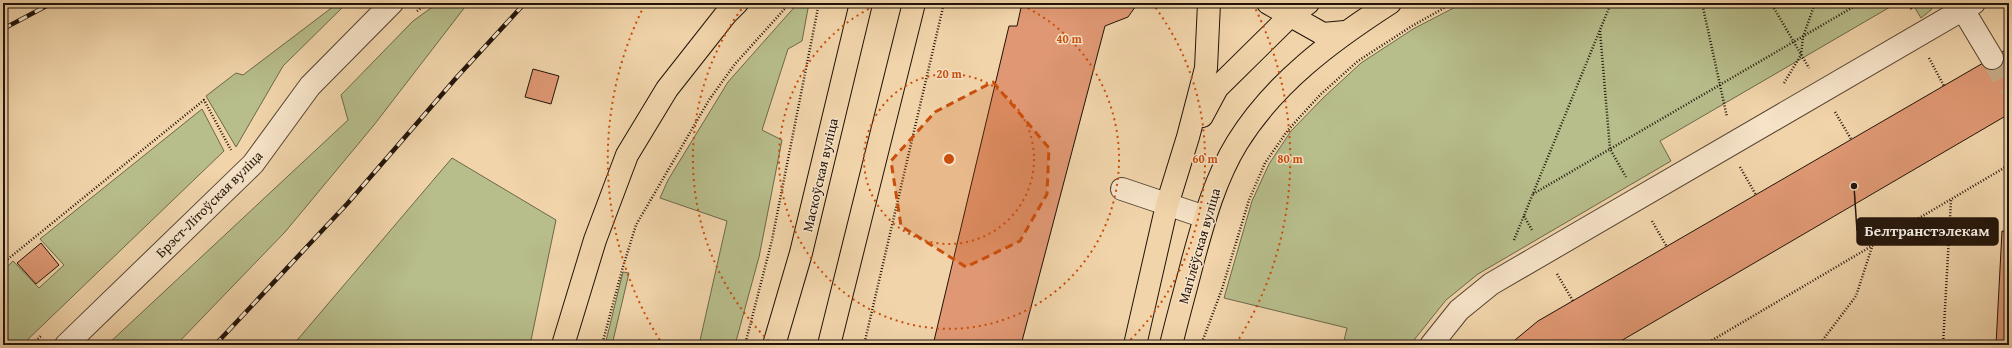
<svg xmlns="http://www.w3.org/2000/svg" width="2012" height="348" font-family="'Gentium Book Plus',serif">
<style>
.green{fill:#b7bd8b;stroke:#6c684a}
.building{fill:#df9873;stroke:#211309}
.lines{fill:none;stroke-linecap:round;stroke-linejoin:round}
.minor-tunnel{stroke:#c7ad8a;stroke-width:22;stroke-dasharray:22 11;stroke-linecap:butt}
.minor-casing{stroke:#554331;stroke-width:24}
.major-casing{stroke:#211309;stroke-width:24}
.path{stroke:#211309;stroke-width:2.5;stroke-dasharray:1 2;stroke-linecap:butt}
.minor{stroke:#f6e3c8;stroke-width:22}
.major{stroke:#f1d4aa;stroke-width:22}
.rail-casing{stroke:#211309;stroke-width:4.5}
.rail{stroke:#f6e3c8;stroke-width:3;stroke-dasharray:9;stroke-linecap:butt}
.marked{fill:#ca4e0c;fill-opacity:0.2;stroke:#ca4e0c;stroke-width:3;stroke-dasharray:8 5;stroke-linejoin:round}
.ring{fill:none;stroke:#ca4e0c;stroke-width:2;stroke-dasharray:2 4}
.labels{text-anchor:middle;stroke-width:3;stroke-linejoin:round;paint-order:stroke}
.street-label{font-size:14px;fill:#211309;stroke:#f6e3c8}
.centre{fill:#ca4e0c;stroke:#f6e3c8;stroke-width:2}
.ring-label{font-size:12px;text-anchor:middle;font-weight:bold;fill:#ca4e0c;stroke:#f6e3c8;stroke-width:3;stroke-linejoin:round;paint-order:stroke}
.leader{fill:none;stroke:#211309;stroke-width:1.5}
.callout-dot{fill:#211309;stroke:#f6e3c8;stroke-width:1.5}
.callout{fill:#211309;stroke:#211309;stroke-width:1.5}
.callout-label{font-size:15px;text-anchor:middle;font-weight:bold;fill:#fff}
</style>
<rect width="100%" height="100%" fill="#f1d4aa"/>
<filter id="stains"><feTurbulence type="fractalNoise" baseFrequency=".005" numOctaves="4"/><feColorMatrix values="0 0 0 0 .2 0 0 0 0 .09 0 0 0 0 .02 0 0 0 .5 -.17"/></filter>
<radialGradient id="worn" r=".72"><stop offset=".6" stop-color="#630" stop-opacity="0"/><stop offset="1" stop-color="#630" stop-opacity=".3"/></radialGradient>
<g class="green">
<path d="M338 3H347L283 66 236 147 206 96 236 73 243 75Z"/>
<path d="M438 3H468L374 125 285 232 176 345H107L348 120 341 95 413 21Z"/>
<path d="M798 3H809L802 41 788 49 762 130 782 140 759 257 735 345H699L727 221 660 198 668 180 728 82Z"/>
<path d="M1463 3H1897L1660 141 1671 161 1478 274 1446 300 1410 345H1343L1347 328 1224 298 1252 201 1269 164 1291 131 1323 98 1361 63 1413 29Z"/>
<path d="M1912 3H1934L1931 10 1921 18Z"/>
<path d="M202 109 224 151 22 345H3V271L13 261 39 288 64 265 40 239Z"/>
<path d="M452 158 556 220 530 345H293Z"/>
<path d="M623 272 629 273 612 345H605Z"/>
</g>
<g class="building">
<path d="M1022 3H1138L1128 17 1105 26 1021 345H933L1009 26H1017Z"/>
<path d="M2009 48V114L1614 345H1509L1538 321Z"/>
<path d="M533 69 559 76 551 104 525 97Z"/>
<path d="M2002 231 2009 232V345H1996Z"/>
<path d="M41 243 59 265 36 284 17 263Z"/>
</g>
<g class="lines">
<path class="minor-tunnel" d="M1992 58 2009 88"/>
<g class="minor-casing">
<g id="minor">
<path d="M1959 3 1992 58"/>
<path d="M1122 189 1205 217"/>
<path d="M66 345 253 164 310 86 392 3"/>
<path d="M1431 345 1459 310 1491 284 1974 3"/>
</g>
</g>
<g class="major-casing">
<g id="major">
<path d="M1268 3 1323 34 1345 32"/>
<path d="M1202 116 1217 88 1290 16 1308 3"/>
<path d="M563 345 595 240 627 155 667 89 726 14 737 3"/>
<path d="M774 345 801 253 861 3"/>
<path d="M829 345 914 3"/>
<path d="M1135 345 1167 205 1188 137 1206 68 1209 3"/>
<path d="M1171 345C1178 316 1186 288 1193 260 1204 220 1215 179 1237 143 1274 83 1331 41 1390 3"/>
</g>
</g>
<g class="path">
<path d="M1702 3 1727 117"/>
<path d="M1771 3 1809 68"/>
<path d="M1859 3H1888"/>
<path d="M1908 3 1912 10"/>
<path d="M2000 6 2005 3"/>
<path d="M3 10 16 3"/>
<path d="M417 11 428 3"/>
<path d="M1600 31 1610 149 1626 177"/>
<path d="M1929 58 1944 86"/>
<path d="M1784 83 1801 55 1803 37 1815 3"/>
<path d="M1835 112 1851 139"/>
<path d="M1740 167 1756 195"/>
<path d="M1533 194 1860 3"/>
<path d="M1524 216 1532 230"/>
<path d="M1652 221 1667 247"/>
<path d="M1514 240 1611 3"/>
<path d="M3 263 204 100 231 150"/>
<path d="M1557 274 1573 301"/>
<path d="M31 345 41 336"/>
<path d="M602 345 622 270 636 225 709 100 735 64 790 3"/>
<path d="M745 345 772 240 819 3"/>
<path d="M864 345 944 3"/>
<path d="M1201 345 1222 289 1249 200 1265 163 1288 130 1320 95 1358 61 1412 26 1453 3"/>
<path d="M1704 345 2009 165"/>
<path d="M1819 345 1856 296 1872 247"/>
<path d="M1943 345 1951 200"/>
</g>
<use href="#minor" class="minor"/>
<use href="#major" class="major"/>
<g class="rail-casing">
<g id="rail">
<path d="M3 29 52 3"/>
<path d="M215 345 347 204 457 77 525 3"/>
</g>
</g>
<use href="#rail" class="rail"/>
</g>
<path class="marked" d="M993 82 1049 148 1047 194 1020 241 966 267 901 226 891 161 935 112Z"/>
<g class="ring">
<circle cx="949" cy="159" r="85"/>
<path d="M1017 3A170 170 0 1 1 881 3"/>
<path d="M773 345A256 256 0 0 1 746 3M1152 3A256 256 0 0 1 1125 345"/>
<path d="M663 345A341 341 0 0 1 645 4M1253 4A341 341 0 0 1 1235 345"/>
</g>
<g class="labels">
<g class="street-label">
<text transform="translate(820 175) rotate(-77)" y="5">Маскоўская вуліца</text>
<text transform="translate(209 204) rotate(-45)" y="5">Брэст-Літоўская вуліца</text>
<text transform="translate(1199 246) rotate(-74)" y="5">Магілёўская вуліца</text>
</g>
</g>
<circle cx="949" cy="159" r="6" class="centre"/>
<g class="ring-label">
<text x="1069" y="43">40 m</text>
<text x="949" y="78">20 m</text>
<text x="1205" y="163">60 m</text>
<text x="1290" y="163">80 m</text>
</g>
<path class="leader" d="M1854 186L1857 231"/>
<circle class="callout-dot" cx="1854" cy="186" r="4"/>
<rect class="callout" x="1857" y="218" width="141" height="27" rx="4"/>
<g class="callout-label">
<text x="1927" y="236">Белтранстэлекам</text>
</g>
<rect width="2012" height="348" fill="none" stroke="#f1d4aa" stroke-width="16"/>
<rect x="4" y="4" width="2004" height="340" fill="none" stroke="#211309" stroke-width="2"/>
<rect x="8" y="8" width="1996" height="332" fill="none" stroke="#211309"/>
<rect width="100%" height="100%" filter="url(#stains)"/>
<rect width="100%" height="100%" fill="url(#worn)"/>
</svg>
